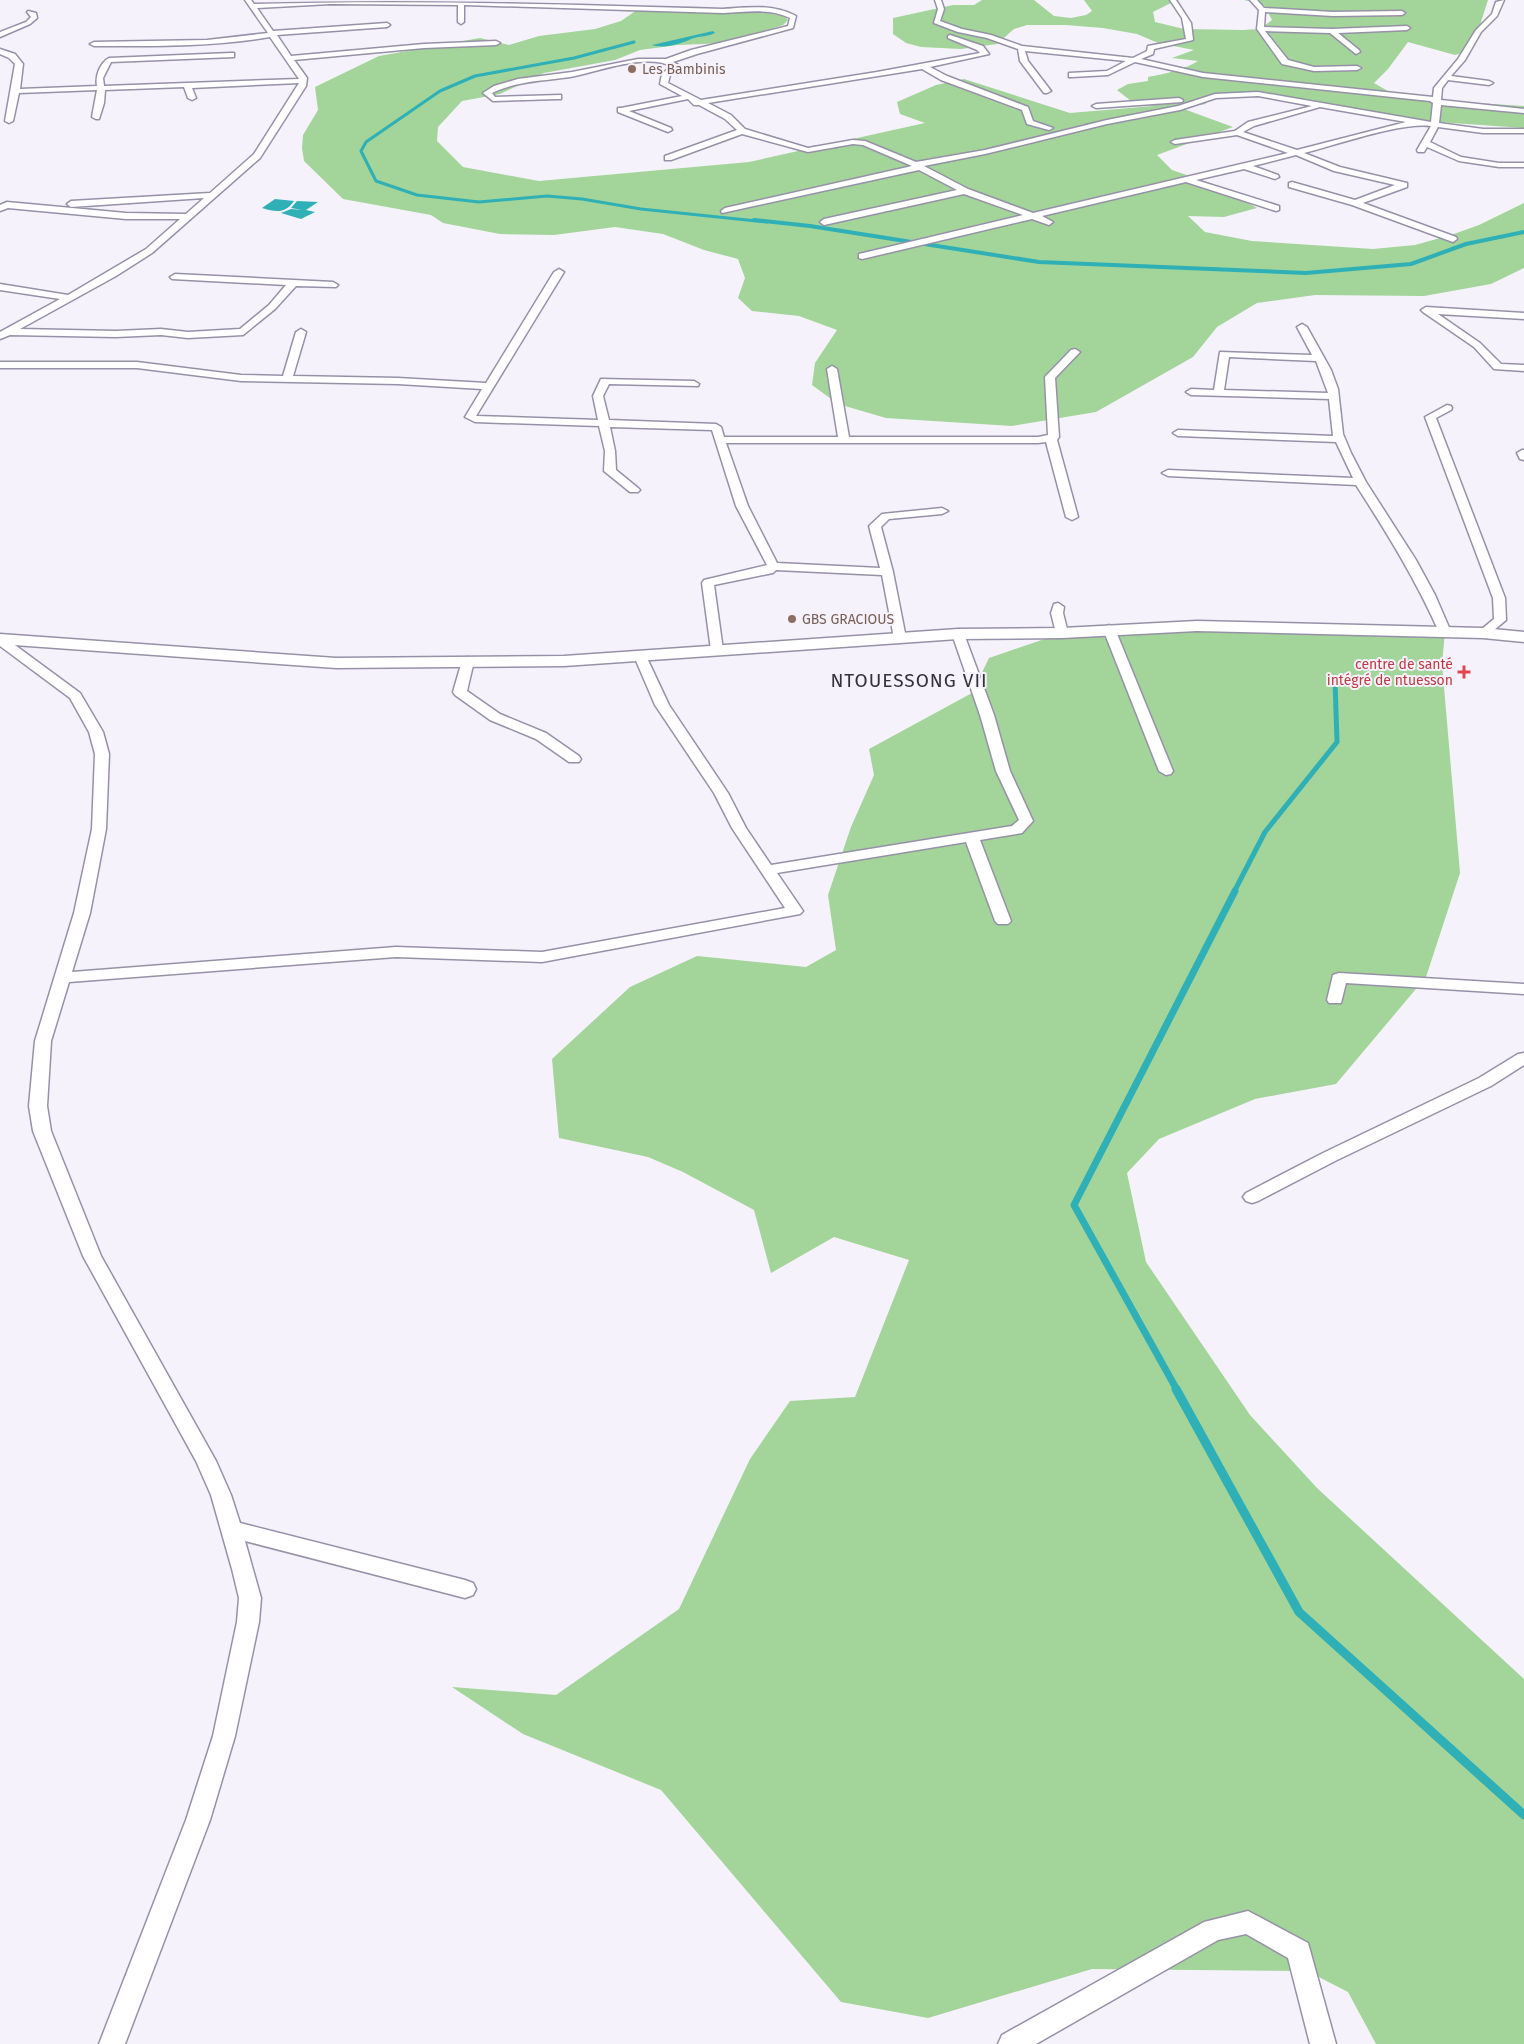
<svg xmlns="http://www.w3.org/2000/svg" width="1524" height="2044" font-family="'Fira Sans',sans-serif">
<style>
.green{fill:#a3d499}
.water{fill:#2eb0b6}
.lines{fill:none;stroke-linecap:round;stroke-linejoin:round}
.stream-far4{stroke:#2eb0b6;stroke-width:3}
.stream-far3{stroke:#2eb0b6;stroke-width:4}
.stream-far2{stroke:#2eb0b6;stroke-width:5}
.stream-far1{stroke:#2eb0b6;stroke-width:7}
.stream{stroke:#2eb0b6;stroke-width:9}
.street-casing{stroke:#9791a8;stroke-width:3}
.secondary-casing{stroke:#9791a8;stroke-width:3}
.street{fill:#fff;fill-rule:evenodd}
.secondary{fill:#fff;fill-rule:evenodd}
.education-dot{fill:#8d6e63;stroke:#f5f2fc;stroke-width:2}
.health-dot{fill:#e0444e;stroke:#f5f2fc;stroke-width:2}
.labels{text-anchor:middle;stroke-width:4;stroke-linejoin:round;paint-order:stroke}
.far-education-label{font-size:14px;fill:#785e54;stroke:#f5f2fc;text-anchor:start}
.far-health-label{font-size:14px;fill:#be3a42;stroke:#f5f2fc;text-anchor:end}
.quarter-label{font-size:19px;letter-spacing:1px;fill:#34313b;stroke:#f5f2fc}
</style>
<rect width="100%" height="100%" fill="#f5f2fc"/>
<g class="green">
<path d="M982 0H1034L1054 16 1071 18 1086 15 1092 11 1084 0H1177L1153 12 1155 22 1184 29 1243 30 1260 29 1272 20 1264 5 1244 0H1488L1472 50 1455 55 1408 42 1388 69 1374 83 1400 98 1524 106V128L1395 119 1288 98 1210 95 1203 99 1206 104 1181 108 1233 127 1157 155 1172 170 1213 184 1257 208 1224 217 1188 216 1205 232 1252 241 1373 249 1415 245 1451 235 1479 225 1524 203V268L1491 284 1424 296 1315 295 1257 303 1217 327 1193 357 1096 412 1012 426 886 418 838 404 812 385 815 363 837 330 799 316 752 311 738 298 745 278 738 259 704 250 663 234 615 227 554 235 500 234 443 223 431 215 343 199 304 161 302 148 303 135 318 110 315 87 379 56 480 38 509 45 539 36 595 29 621 21 634 12 648 7 766 13 784 16 788 20 783 25 727 43 678 45 640 50 615 60 544 73 500 94 462 101 438 127 437 141 463 167 539 181 749 162 925 123 900 114 897 102 936 85 964 79 1070 113 1153 106 1131 101 1117 90 1128 84 1148 81V77C1165 74 1183 70 1198 61L1172 58 1194 50 1158 43 1137 34 1103 28 1066 25H1027L1014 29 997 44 961 49 921 47 906 43 893 34V18L953 5H974Z"/>
<path d="M1109 629 1445 632 1442 664 1460 873 1426 977 1336 1084 1255 1099 1159 1139 1127 1173 1146 1262 1250 1415 1317 1488 1524 1679V2044H1376L1348 1992 1307 1971 1092 1969 928 2018 841 2002 661 1790 523 1734 452 1687 556 1695 679 1609 750 1459 790 1401 855 1397 909 1260 834 1237 771 1273 754 1210 683 1172 648 1157 559 1138 552 1059 630 987 697 956 806 967 836 950 828 895 851 827 874 775 869 749 972 693 989 658 1062 633Z"/>
</g>
<g class="water">
<path d="M713 31 715 33C707 37 699 36 691 39 680 44 665 49 652 45Z"/>
<path d="M275 199 294 201C285 214 276 212 262 208Z"/>
<path d="M297 201 318 202 306 210 315 212 301 219 281 213 291 209 302 210 291 208Z"/>
</g>
<g class="lines">
<path class="stream-far4" d="M634 42 574 58 475 76 440 91 366 142 361 151 376 181 417 195 479 202 547 196 582 199 641 209 767 222"/>
<path class="stream-far3" d="M754 220 810 226 1039 262 1306 273 1411 264 1466 244 1524 232"/>
<path class="stream-far2" d="M1234 892 1265 832 1337 742 1335 681"/>
<path class="stream-far1" d="M1177 1390 1074 1205 1235 891"/>
<path class="stream" d="M1176 1389 1299 1612 1524 1815"/>
<g class="street-casing">
<g id="street">
<path d="M245 0H251L254 4C410 0 567 4 723 9 748 7 773 4 796 16L793 28 697 54 673 62 680 66 670 75 668 83 701 100 877 72 980 53 977 50 948 38V36L950 35 983 46 989 54 930 67 947 76 1028 107 1033 121 1053 128 1049 130 1027 124 1022 110 941 80 922 69 708 103 731 115 745 129 808 148 853 140 865 141 916 162 985 150 1107 120 1178 106 1215 94 1258 92 1431 122 1433 103 1430 101 1203 77 1135 62 1108 75 1072 77H1069V73L1107 71 1126 61 1025 51 1028 61 1051 91 1047 93H1044L1020 61 1018 49 987 38 958 32 934 23 938 9 935 0H941L944 9 940 21 962 29 991 35 1022 46 1133 58 1147 51 1148 46 1186 39 1182 18 1170 0H1176L1191 23 1193 40 1154 49 1153 54 1141 59 1203 73 1433 97 1434 88 1458 59 1476 30 1492 14 1496 2 1504 0 1497 16 1481 32 1465 60 1451 76 1489 81 1493 83 1489 85 1448 80 1442 88 1441 100 1524 109V113L1441 105 1439 123 1483 129H1524V133H1483L1438 127 1430 142 1461 157 1499 163H1524V167H1499L1459 161 1427 147 1424 152H1418L1417 150 1431 126C1400 122 1337 145 1304 153L1340 167 1407 183V187L1363 203 1456 237 1457 239 1453 242 1352 205 1289 187V183L1292 182 1355 200 1395 185 1334 171 1296 155 1253 166 1278 175 1279 177 1275 179 1244 169 1196 180 1279 206V210L1276 211 1186 182 1042 216 1053 222 1049 225 1032 219 862 259 859 258V254L1023 215 964 194 824 225 820 222 824 219 957 190 919 170 722 213 721 211 725 208 912 166 863 145 853 144 808 152 742 134 671 160H665V156L737 130 725 119 699 105H694L688 99 629 111 671 128 672 130 668 132 618 112V108H621L682 96 660 84 662 74 671 66C645 53 597 72 570 77 543 81 516 81 492 93L495 97 561 95V99H558L493 101 483 93 494 86 518 79 572 72 638 59H666L691 50 788 26 790 18C769 8 746 12 723 13L464 5V22L461 24 458 22V5L330 4 257 8 273 31 387 23 390 25 387 27 277 35 291 56 424 44 496 41 500 43 496 45 424 48 294 60 307 78 306 86 260 158 152 253 116 276 20 329 116 331 161 329 188 332 240 329 269 305 286 285 172 279 170 277 175 274 333 282 338 285 336 287 296 286 275 309 243 335 188 338 161 335 116 337 10 335 0 339V332L60 299 0 290V284L68 295 146 249 180 219H126L8 208 0 211V205L7 202 126 213 186 214 204 198 71 207 67 204 71 201 210 193 254 154 299 83 192 88 196 98 192 100 188 98 184 87 105 90 104 103 99 119H96L92 117 97 90 19 93 13 121 9 123 5 121 15 64 9 58 0 54V49L15 54 23 64 20 89 97 86C95 76 100 63 109 58L231 53H234V57L111 62 103 78 104 86 299 79 270 37C212 47 153 46 94 46L90 44 94 42 207 40 268 33ZM1258 96 1312 106 1248 122 1235 131 1175 140 1171 142 1175 144 1237 135 1288 153 1033 213 968 189 924 166 985 154 1107 124 1180 110 1216 98ZM1320 107 1406 122 1297 150 1243 132 1254 126Z"/>
<path d="M1250 0H1257L1264 8 1333 12 1402 11 1405 13 1402 15 1333 16 1265 12 1264 27 1332 29 1407 26 1410 28 1407 30 1338 33 1359 50 1360 52 1356 54 1330 33 1265 31 1288 60 1314 67 1357 66 1361 68 1357 70 1314 71 1282 64 1257 29 1259 10Z"/>
<path d="M28 11 36 13 37 18 30 24 0 37V32L26 22 31 17 27 12Z"/>
<path d="M1179 98 1183 100 1182 102 1096 108 1092 106 1096 104Z"/>
<path d="M559 269 564 272 476 416 598 420 593 396 601 379 694 381 699 384 698 386 609 384 603 396 609 420 716 424 721 427 724 437H838L827 369 832 366 837 369 849 437H1038L1048 435 1045 377 1071 350 1075 349 1080 352 1055 378 1059 437 1057 440 1078 517 1072 520 1066 517 1046 442 1038 443H726L748 506 777 563 880 568 869 526 882 514 942 508 948 511 942 514 889 519 881 527 893 572 906 638 904 641 900 642 894 638 882 575 776 570 773 573 714 585 723 650 717 654 711 650 702 583 704 580 767 565 736 506 712 430 610 427 615 451 616 470 638 488 640 490 638 492H630L604 471 605 451 599 426 475 422 465 417 482 389 398 384 241 381 137 368H0V362H137L241 375 283 376 296 332 301 329 306 332 293 376 398 378 486 383 554 272Z"/>
<path d="M1426 307 1524 313V319L1438 314 1480 343 1501 364 1524 365V371L1494 369 1474 347 1423 312 1421 310Z"/>
<path d="M1302 324 1307 327 1331 370 1338 389 1343 434 1351 453 1366 482 1416 560 1435 595 1451 632 1449 635H1441L1439 632C1416 580 1387 533 1356 485L1168 476 1162 473 1168 470 1353 478 1336 442 1178 436 1173 433 1178 430 1333 436 1329 399 1191 395 1186 392 1191 389 1214 390 1220 352 1312 355 1297 327ZM1229 357 1316 361 1328 393 1224 390Z"/>
<path d="M1447 405 1451 406 1452 408 1451 410 1436 418 1505 598 1506 620 1487 636 1483 637 1477 633 1494 619 1493 598 1425 417Z"/>
<path d="M1522 450H1524V460L1520 459 1517 453Z"/>
<path d="M1058 603 1064 607 1063 613 1068 633 1062 637 1056 633 1051 613 1054 604Z"/>
<path d="M1109 625 1115 629 1173 771 1171 774 1166 775 1159 771 1103 629Z"/>
<path d="M958 630 964 634 994 715 1010 771 1033 821 1022 833 980 840 1011 921 1008 924H998L995 921 966 842 777 873 803 911 800 914 542 962 396 957 69 982 51 1041 47 1106 51 1131 101 1256 216 1461 231 1495 240 1523 465 1580 473 1583 476 1589 473 1595 465 1598 245 1541 261 1598 259 1622 235 1736 210 1820 125 2044H99L186 1820 213 1736 237 1622 239 1598 232 1569 211 1495 196 1461 83 1256 33 1131 29 1106 35 1041 74 913 92 829 95 754 89 732 70 698 0 646V636L4 637 80 693 103 732 109 754 106 829 90 913 72 972 396 947 542 952 785 908 732 828 714 793 655 705 634 656 640 652 646 656 669 705 728 793 746 828 771 865 1012 826 1019 820 996 771 980 715 952 634Z"/>
<path d="M468 657 474 661 467 691 500 714 546 733 579 756 581 759 579 762H569L536 739 490 720 455 695 453 692 462 661Z"/>
<path d="M1339 973 1524 984V994L1346 983 1341 1003H1329L1327 1000 1333 975Z"/>
<path d="M1524 1053V1065L1491 1086 1335 1161 1258 1201 1252 1203 1246 1201 1243 1197 1246 1193 1323 1153 1479 1078 1518 1054Z"/>
<path d="M1248 1911 1308 1943 1336 2044H1310L1288 1958 1246 1934 1218 1940 1036 2044H998L1002 2035 1204 1922Z"/>
</g>
</g>
<g class="secondary-casing">
<path id="secondary" d="M1197 621 1483 628 1524 632V642L1483 638 1197 631 1062 638 958 639 564 666 336 668 0 644V634L336 658 564 656 958 629 1062 628Z"/>
</g>
<use href="#street" class="street"/>
<use href="#secondary" class="secondary"/>
</g>
<g class="education-dot">
<circle cx="632" cy="69" r="5"/>
<circle cx="792" cy="619" r="5"/>
</g>
<path class="health-dot" d="M1461.5 664.5h5v5h5v5h-5v5h-5v-5h-5v-5h5z"/>
<g class="labels">
<g class="far-education-label">
<text x="642" y="74">Les Bambinis</text>
<text x="802" y="624">GBS GRACIOUS</text>
</g>
<g class="far-health-label">
<text x="1453" y="669">centre de santé<tspan x="1453" dy="16">intégré de ntuesson</tspan></text>
</g>
<g class="quarter-label">
<text x="909" y="687">NTOUESSONG VII</text>
</g>
</g>
</svg>
